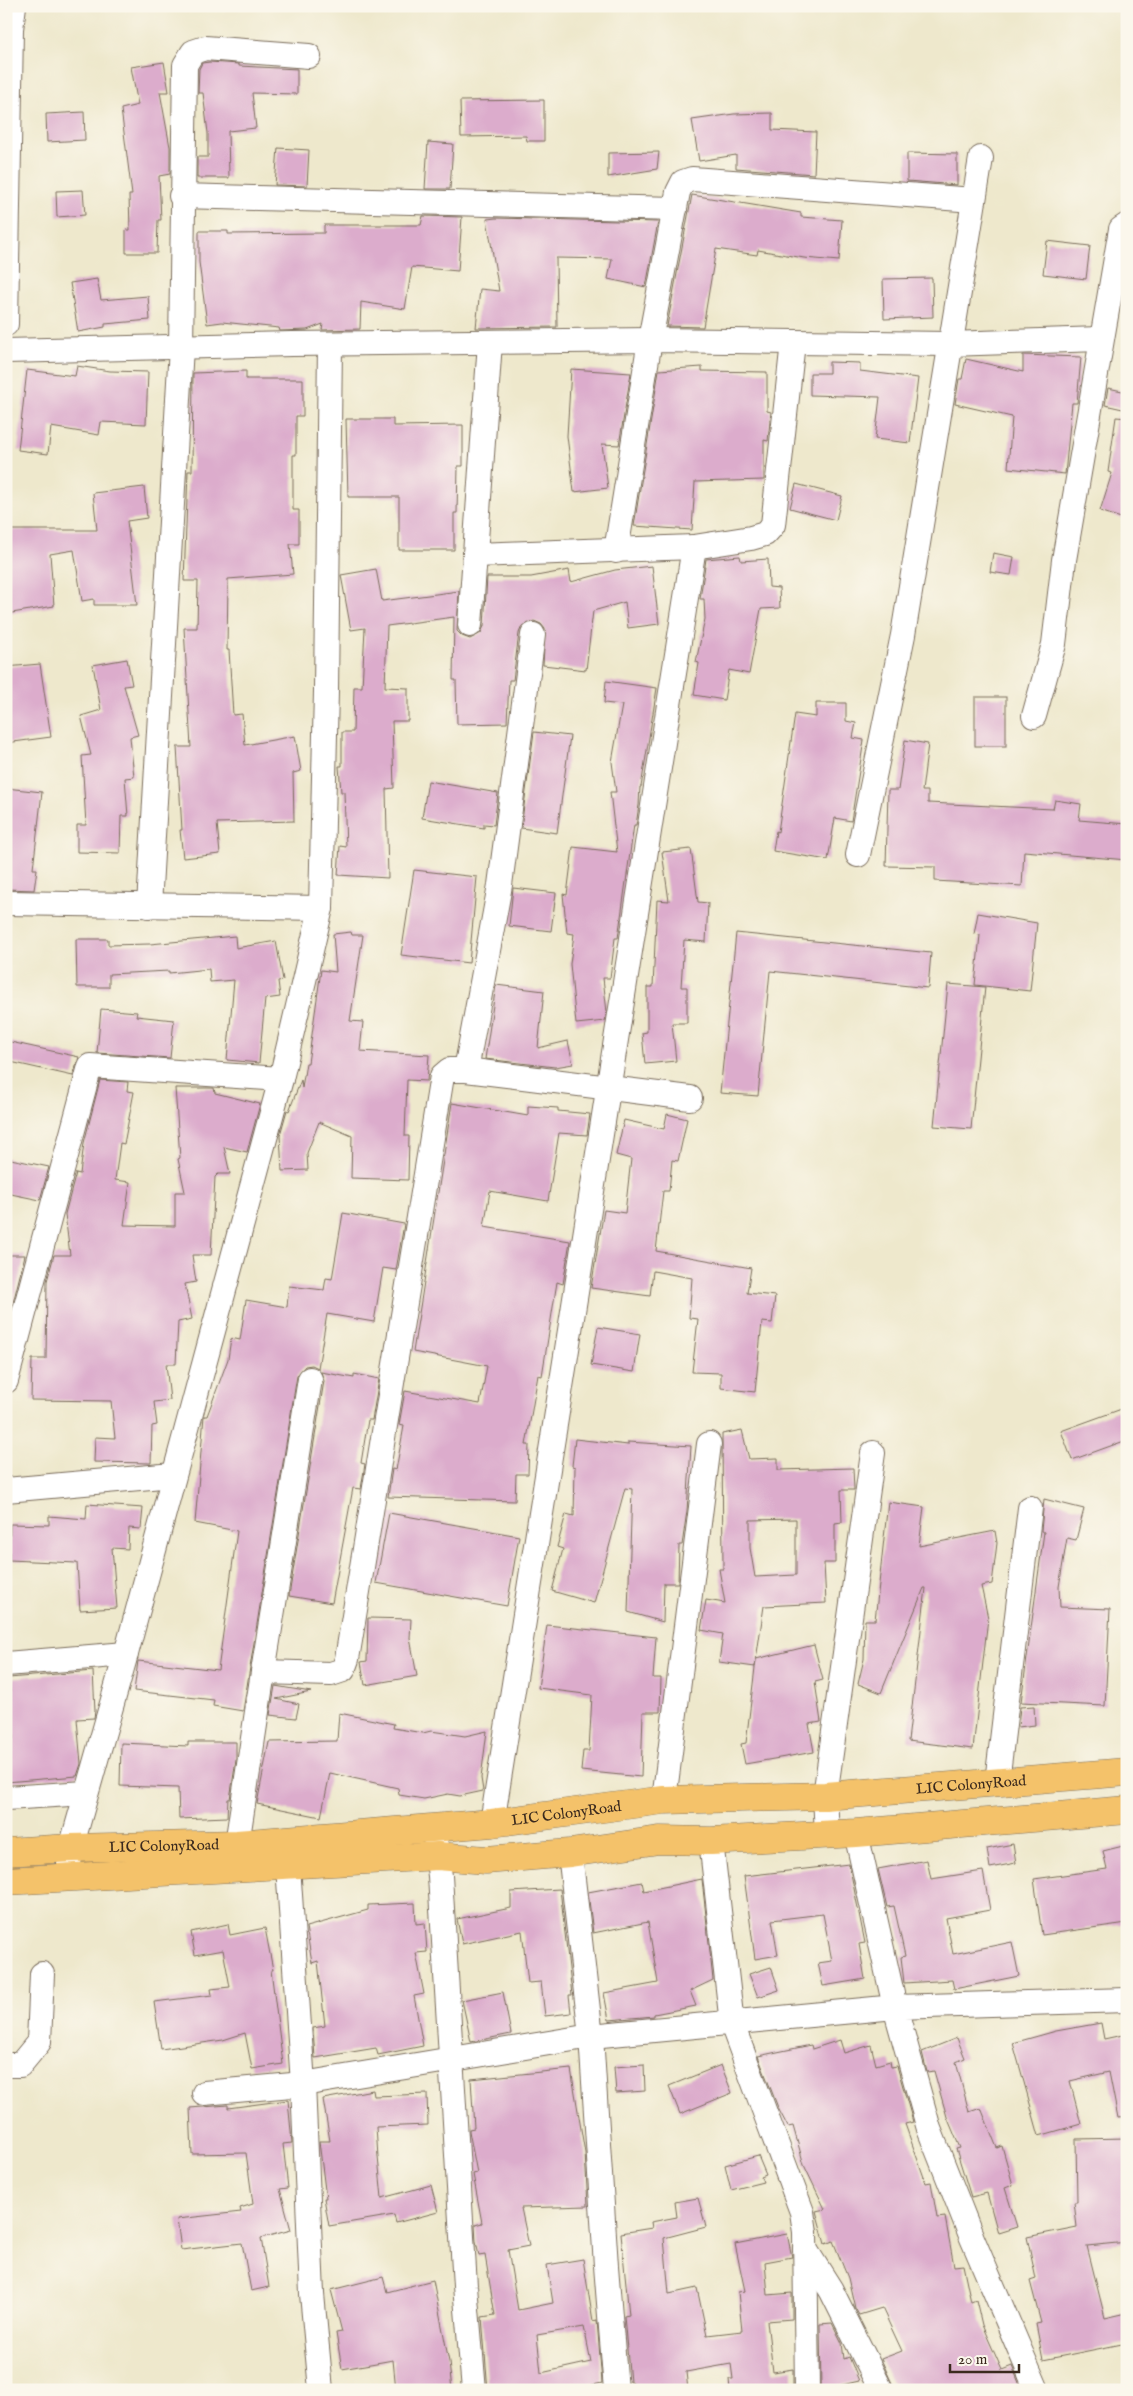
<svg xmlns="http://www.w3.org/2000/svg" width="1133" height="2396" font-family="'IM FELL English',serif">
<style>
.building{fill:#dcaccc;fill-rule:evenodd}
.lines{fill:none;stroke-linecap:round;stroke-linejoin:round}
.minor-casing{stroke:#7a6c5b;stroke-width:26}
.major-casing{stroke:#7a6c5b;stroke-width:29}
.minor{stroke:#fff;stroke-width:24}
.major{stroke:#f4c26a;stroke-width:28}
.labels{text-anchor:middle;stroke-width:4;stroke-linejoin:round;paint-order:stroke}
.street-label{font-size:15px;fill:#3b2a1e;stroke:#fbf7ec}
</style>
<rect width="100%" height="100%" fill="#fbf7ec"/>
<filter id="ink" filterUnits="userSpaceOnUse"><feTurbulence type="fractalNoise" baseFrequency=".02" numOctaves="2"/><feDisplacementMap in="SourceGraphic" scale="10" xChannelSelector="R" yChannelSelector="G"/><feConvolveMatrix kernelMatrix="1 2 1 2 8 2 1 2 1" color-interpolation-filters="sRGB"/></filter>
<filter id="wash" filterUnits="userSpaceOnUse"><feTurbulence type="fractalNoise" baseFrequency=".0096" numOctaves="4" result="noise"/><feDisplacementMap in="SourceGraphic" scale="20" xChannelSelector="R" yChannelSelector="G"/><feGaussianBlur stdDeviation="1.12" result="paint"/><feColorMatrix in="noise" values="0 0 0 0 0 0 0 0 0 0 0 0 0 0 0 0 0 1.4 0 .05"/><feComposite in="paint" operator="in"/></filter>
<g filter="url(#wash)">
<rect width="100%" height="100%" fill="#eee8cc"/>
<g id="blocks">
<g class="building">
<path d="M164 62 169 92H160L170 147V174L159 176 161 220H158L157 253H126V230H130L129 195H132L121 109 138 105 131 67Z"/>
<path d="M210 62 239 64V66L297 69V94L252 93 256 128 228 131 229 178H197V157H208V133L203 93H198L199 69 202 63Z"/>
<path d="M544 100V141H527L526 136 461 137 460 101Z"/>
<path d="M84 112 85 140 47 142 46 114Z"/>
<path d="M772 113V130L816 132 814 174 736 168V155L699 161 692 120 734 114Z"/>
<path d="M428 142 453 144 450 189H425Z"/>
<path d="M278 148 309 150 307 186 275 185Z"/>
<path d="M659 152 657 169 608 177V153Z"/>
<path d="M907 153 957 154V185L907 181Z"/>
<path d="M83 190 85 215 57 217 56 191Z"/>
<path d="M692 195 801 213V217L842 220 839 261 804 258 758 250 757 255 716 249 703 327 667 326Z"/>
<path d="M423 216 462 217 458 271 412 267 405 309 361 302 360 329 322 330 323 324 307 330 280 331 279 328 222 322 207 324 199 262V231H228V234L324 233V225H421Z"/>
<path d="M496 218 658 222 646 287 608 279 612 259 556 258 557 327 476 328 480 289 499 291 487 219Z"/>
<path d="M1047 241 1090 246 1086 279 1043 274Z"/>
<path d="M932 278 933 317 884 319 883 279Z"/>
<path d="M97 279 101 300 148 296 150 320 105 324V327L78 332 70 283Z"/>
<path d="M1023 355 1081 357 1077 403H1072L1065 474 1008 468 1012 417 955 404 959 379H962L966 359 1023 372Z"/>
<path d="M829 362 860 363V371L918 378 910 443 875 439 880 397 810 395V373H829Z"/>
<path d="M77 366 110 371 148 372 146 424 101 422 99 435 51 427 48 454 18 450 27 370 75 376Z"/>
<path d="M702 367V371L767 372V411L771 412 768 441 764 440V480L695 482 692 530 634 526 659 370Z"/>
<path d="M571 369 631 373 619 445 602 444 608 488 574 492 567 436Z"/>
<path d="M246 371V379H303V416H296V455H293V510H299V544H290L293 574 228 579 227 650H229L233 715 242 714 245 745 295 736 301 771 293 773 294 821 217 823 220 854 183 858 180 830H182L177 747H191L184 628H197L198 581H184L188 471H192L193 373Z"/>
<path d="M1108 388 1127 392V410L1105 405Z"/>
<path d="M1116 417 1127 418V520L1100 511 1112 473 1108 472Z"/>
<path d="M346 419H393V426L463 425V466H458L457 513H454V550H399V497H348Z"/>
<path d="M796 484 842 496 836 520 790 508Z"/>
<path d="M144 487 147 518 127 521 137 605H94V599L82 601 74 550 50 554 54 606 6 614V530H97L93 493Z"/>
<path d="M993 553 1014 557 1011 575 990 572Z"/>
<path d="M740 556 741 561 768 559 769 587 779 588 780 608 761 609 749 674 729 670 724 700 694 695 699 663 696 662 705 619 704 599H700L706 559Z"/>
<path d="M652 566 659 624 628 628 625 602 593 611 586 670 543 665 545 629 541 624 534 621 522 626 519 633 513 680H509L507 723 457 724 456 680H453L454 617 387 626 385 687 408 688V721H392L394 788 386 789 388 878 338 875 340 846 346 847 344 792H341L339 766H342V732H353L354 687H362L365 628 351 630 341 575 376 569 382 601 459 591 457 631 462 636 470 639 481 633 484 626 487 577H531L569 570 571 582 615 570Z"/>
<path d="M127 659 132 685 124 686 138 735 130 737 134 777 125 778 128 816H121L120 853 77 852V825H86L82 756 91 755 81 716 101 710 93 665Z"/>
<path d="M40 664 51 737 6 743V667Z"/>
<path d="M606 681 657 688 641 787H640L639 805 636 825H634L618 938H615L610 978H603L607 1012 605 1021 576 1024 570 964 574 934 567 933 563 894 567 895 573 847 617 852 610 792H616L612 762 622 705 604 703Z"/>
<rect x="975" y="697" width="31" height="49"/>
<path d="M816 703H846V721L856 723 853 738 864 740 851 821 835 818 828 860 773 851 776 831 778 832 795 714 816 717Z"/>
<path d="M534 732 570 736 557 833 521 828Z"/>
<path d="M905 740 928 744 922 791H928V803L1053 809 1055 800 1081 804 1079 820 1127 824V860L1024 851 1022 886 935 881V867L886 866 888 790H898Z"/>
<path d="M428 781 498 793 494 825 484 824V828L422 818Z"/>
<path d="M6 788 42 792 33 869H37L34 890 6 889Z"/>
<path d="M691 849 698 902 708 903 706 942 684 940 681 987H687V1023H672L676 1061 645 1064 642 1033 647 1032V987H653L657 900 669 901 662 852Z"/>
<path d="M414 870 477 877 469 963 401 955Z"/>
<path d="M513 888 556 893 551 931 509 926Z"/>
<path d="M978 913 1037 923 1030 991 975 985 980 935 974 934Z"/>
<path d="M351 932 352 935H363L350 1021 363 1022 360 1051 429 1055 427 1081 407 1080 405 1136H409L408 1180 351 1178 352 1136 319 1122 307 1153 308 1170 282 1171 280 1135 287 1110 289 1111 301 1080 302 1088 306 1063H308L321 970 336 972 333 934Z"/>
<path d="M736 933 931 953 928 988 770 971 758 1096 720 1093Z"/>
<path d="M235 936 236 948 276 941 283 980 278 981 280 997 265 999 259 1063 227 1060 234 980 210 982 209 969 169 973V971L109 974V987H77L76 939H108V945L150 944Z"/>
<path d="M948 984 985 987 971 1129 934 1126Z"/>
<path d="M496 985 544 991 538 1048 568 1041 573 1064 555 1067 485 1059Z"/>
<path d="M101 1009 137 1012 136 1016 174 1020 170 1058 97 1053Z"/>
<path d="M6 1041 79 1057 73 1076 6 1061Z"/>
<path d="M100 1080 128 1082 127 1091 134 1092 124 1144 120 1143 115 1180 130 1182 124 1225 175 1226V1192H185L178 1159 180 1158 175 1088H214L215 1093 260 1104 247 1152 224 1147 230 1174H218L215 1177 211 1255H192L196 1282 185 1284 192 1319 178 1322 176 1364H166L170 1400 154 1402 157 1425 152 1426 151 1463 94 1462 95 1437 115 1438 111 1401 31 1400 32 1359H46L47 1281 54 1255H70L65 1214 76 1173 80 1174 84 1143Z"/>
<path d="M452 1103 528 1116V1106L558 1108V1111L590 1114 587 1135 559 1133 548 1201 490 1191 484 1227 570 1241 563 1284 557 1282 542 1376 538 1375 526 1445H529L528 1474H516L515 1501 388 1497 392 1469 396 1470 404 1426 399 1425 405 1391 480 1404 487 1366 413 1352Z"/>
<path d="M667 1114 687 1119 678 1161 672 1160 669 1191H663L656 1251 751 1268 747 1293 775 1296 772 1323 762 1322 755 1392 721 1388V1373L692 1372 698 1319 689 1318 692 1278 653 1271 650 1296 591 1288 604 1210 625 1213 631 1159 616 1155 624 1120 664 1129Z"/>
<path d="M6 1158 49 1167 40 1200 6 1193Z"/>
<path d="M343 1213 404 1224 396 1270 383 1268 374 1322 327 1314 318 1368 312 1365 305 1366 297 1376 243 1711 213 1706 214 1700 134 1691 138 1661 218 1670 237 1531 195 1523 204 1416H207L228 1359 231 1338 240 1340 246 1300 287 1307 289 1286 324 1290 326 1278 332 1279Z"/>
<path d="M6 1255H25L12 1307 6 1306Z"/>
<path d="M598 1327 640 1334 634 1372 591 1365Z"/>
<path d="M321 1372 354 1378V1374L379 1379 372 1420H368L361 1463 365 1464 361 1489 353 1488 332 1603 289 1596 324 1381Z"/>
<path d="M1127 1407V1440L1072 1460 1061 1431Z"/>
<path d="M742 1430 749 1459 778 1458V1470L853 1468 854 1490H841L842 1522 835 1523V1563H824L826 1603 764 1606 755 1667 719 1662 723 1634 701 1630 706 1600 725 1603 719 1569H723L722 1434ZM796 1519V1575L755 1577 750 1548V1520Z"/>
<path d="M575 1439 628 1445V1442L691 1446 687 1511 682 1545H679L678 1583H664L663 1622 628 1612 632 1489 625 1488 594 1603 552 1591 563 1549 557 1547 566 1514 574 1516 575 1467 572 1466Z"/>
<path d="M1044 1499 1084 1509 1076 1540 1067 1538 1059 1587 1060 1607 1110 1609 1105 1706 1021 1702 1044 1532 1041 1531Z"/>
<path d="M888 1502 924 1507 919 1546 995 1531 997 1543 992 1584 981 1586 988 1618 973 1749 908 1741 926 1588H924L881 1693 858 1684 864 1659 865 1620H875Z"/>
<path d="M87 1504 143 1508 141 1529 129 1528 128 1549 112 1548 117 1608 80 1610 77 1563 9 1560 10 1524 49 1525V1516L86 1519Z"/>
<path d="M389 1513 519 1536 507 1606 376 1583Z"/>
<path d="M368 1618 411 1619 410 1638 417 1676 365 1685 361 1662 367 1661Z"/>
<path d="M547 1625 656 1637 653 1678H661L660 1712H643L641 1777 581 1771 583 1751H589L592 1695 538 1688Z"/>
<path d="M814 1645 823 1680 815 1682 821 1722 809 1724 814 1752 745 1764 741 1744 746 1743 756 1659Z"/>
<path d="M93 1671 95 1711 94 1718 77 1719 81 1764 77 1776 6 1782V1739H13L9 1678Z"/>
<path d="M275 1686 311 1692 276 1699 299 1704 296 1718 270 1715Z"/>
<path d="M1034 1706 1035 1725 1018 1727 1020 1707Z"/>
<path d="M339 1713 394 1724 393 1728 423 1733 431 1731 465 1736 487 1731 481 1778 483 1791 460 1796 448 1794 424 1799 399 1795 398 1788 330 1773 321 1817 257 1804 269 1742 337 1741Z"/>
<path d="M188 1742H236V1760L230 1799H228L227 1817 179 1819 178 1788 120 1786 121 1743 188 1746Z"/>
<path d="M1013 1844 1016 1863 990 1868 987 1849Z"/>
<path d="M1127 1845V1923L1042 1935 1034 1879 1107 1869 1103 1851Z"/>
<path d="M927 1860 931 1879 983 1871 990 1910 946 1918 953 1954 1012 1942 1019 1976 954 1989 952 1980 904 1983 901 1957 905 1956 894 1906 887 1907 878 1869Z"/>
<path d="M849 1864 865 1943 859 1944 865 1979 823 1986 818 1963 832 1961 823 1914 772 1920 778 1955 755 1959 744 1876Z"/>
<path d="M702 1879 713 1980 690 1991 696 2006 654 2014V2016L609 2020 604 1993 658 1983 648 1922 593 1933 588 1892 642 1882 644 1891Z"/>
<path d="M560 1889 572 1995H569L571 2013 545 2016 541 1982 528 1983 522 1931 462 1944 457 1919 511 1908V1892Z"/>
<path d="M415 1903 416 1924 425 1923 427 1952 416 1953 424 1994 414 1996 423 2046 378 2055 376 2048 315 2058 313 2028 325 2026 318 1961 312 1963 306 1927 368 1910V1905Z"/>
<path d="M228 1924 230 1935 265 1928 273 1970H271L283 2064 252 2069 245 2033 223 2040 161 2049 154 2002 212 1995 211 1989 230 1987 223 1950 195 1955 191 1932Z"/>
<path d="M771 1967 779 1990 758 1997 749 1974Z"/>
<path d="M503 1992 511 2034 471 2042 462 2000Z"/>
<path d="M1101 2023 1104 2039 1127 2034V2117L1118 2118 1109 2072 1070 2081 1081 2124 1039 2136 1013 2043 1056 2031Z"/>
<path d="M957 2038 965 2058 956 2062 969 2112 981 2108 997 2148 1002 2146 1013 2185 1005 2188 1017 2227 998 2233 987 2193 971 2197 956 2149 960 2148 947 2117 934 2071 927 2072 922 2052Z"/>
<path d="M840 2040 844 2053 871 2045 876 2065 890 2061 891 2067 897 2066 913 2122 905 2124 926 2183 931 2182 937 2218 945 2217 954 2266 963 2265 971 2302 976 2300 982 2325 1002 2370 1012 2366 1022 2390H895L881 2359 902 2351 882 2308 859 2315 855 2308 848 2278 833 2241 825 2244 816 2211 825 2209 804 2165 793 2126 788 2127 779 2110 758 2056 811 2045 812 2049Z"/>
<path d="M644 2065 645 2091 616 2093 614 2067Z"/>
<path d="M721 2065 732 2093 680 2114 669 2086Z"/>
<path d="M571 2069 585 2153 588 2206 521 2208 529 2246 508 2250 518 2310 553 2303 547 2265 583 2259 593 2321 597 2320 602 2383 571 2390H488L482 2317 495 2315 485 2255 479 2256 476 2242 475 2225 482 2223 473 2174 477 2173 469 2131V2129L474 2128 471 2079ZM584 2327 591 2362 541 2373 537 2335Z"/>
<path d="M373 2090 374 2096 427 2094 428 2125 376 2127 378 2157 382 2198 431 2185 438 2212 396 2223 394 2215 329 2226 324 2198H326L319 2141H330L323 2099Z"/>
<path d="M288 2100 292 2143 283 2144 288 2188 280 2189 291 2230 261 2238 269 2287 251 2291 242 2243 181 2250 177 2219 241 2212 240 2208 253 2204 246 2153 192 2154 190 2108 228 2105V2108Z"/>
<path d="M1127 2138V2242L1087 2246 1105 2318 1127 2313V2343L1043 2360 1036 2324 1041 2323 1030 2281 1036 2279 1027 2237 1077 2227 1074 2202H1077L1076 2139Z"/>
<path d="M758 2156 766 2175 761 2177 763 2182 731 2190 725 2165Z"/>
<path d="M698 2198 706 2227 664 2238 669 2294 697 2288 707 2335 742 2331 738 2292 745 2291 735 2244 787 2234 792 2257 765 2262 768 2295 792 2293V2319L767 2321 773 2372 793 2369V2390H730L729 2379H733L731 2364 686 2372 688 2390H634L633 2382H630L624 2316 629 2315 621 2233 652 2228 651 2222 677 2217 675 2202Z"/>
<path d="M383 2277 387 2292 433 2280 449 2362 452 2390H396L393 2360 342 2369 336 2333 342 2332 331 2290Z"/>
<path d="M832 2323 842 2343 844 2359 849 2357 859 2381 821 2390 820 2324Z"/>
</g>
</g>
</g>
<g filter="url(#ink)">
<use href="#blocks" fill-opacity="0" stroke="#7a6c5b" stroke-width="1"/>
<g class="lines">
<g class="minor-casing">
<g id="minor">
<path d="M181 196 675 209"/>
<path d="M6 324 11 29 14 6"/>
<path d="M6 351 292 344 650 340 949 344 1100 339"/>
<path d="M616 551 650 340 678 192 683 182 692 179 974 200"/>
<path d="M475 555 694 547 751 538 765 534 773 525 793 342"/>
<path d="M470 625 490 342"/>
<path d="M1034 716 1054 644 1064 560 1121 229 1127 225"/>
<path d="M858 855 903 635 981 158"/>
<path d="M6 903 321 908"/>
<path d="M149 906 181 347 185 65 193 52 205 48 309 56"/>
<path d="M466 1070 500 885 533 635"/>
<path d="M6 1381 90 1066 281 1079"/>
<path d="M6 1490 173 1475"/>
<path d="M6 1664 126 1654"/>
<path d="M263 1672 310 1379"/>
<path d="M997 1782 1030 1508"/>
<path d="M6 1798 86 1793"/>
<path d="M664 1800 709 1444"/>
<path d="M492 1823 694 547"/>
<path d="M827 1834 825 1796 873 1453"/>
<path d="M435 1838 440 1876 465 2286 474 2390"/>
<path d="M711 1841 732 2024 802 2212 805 2232 807 2390"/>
<path d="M237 1844 263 1672 331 1674 343 1670 347 1659 442 1076 449 1070H466L690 1098"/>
<path d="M570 1853 591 2036 606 2266 616 2390"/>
<path d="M69 1865 71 1848 126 1654 281 1079 321 908 326 691 330 344"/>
<path d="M288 1866 303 2084 312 2294 321 2390"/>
<path d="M6 2065H20L39 2042 42 1974"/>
<path d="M204 2093 303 2084 591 2036 895 2007 856 1833"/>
<path d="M805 2249 831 2290 881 2390"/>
<path d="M1037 2390 972 2238 929 2129 895 2007 1127 2000"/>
</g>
</g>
<g class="major-casing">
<g id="major">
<path id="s1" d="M6 1852 71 1848 237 1844 492 1823 664 1800 825 1796 1127 1772"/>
<path d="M6 1881 438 1856 486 1860 570 1853 659 1840 711 1841 856 1833 1127 1810"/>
</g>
</g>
<use href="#minor" class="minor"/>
<use href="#major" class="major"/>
</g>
</g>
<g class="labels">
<g class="street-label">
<text dy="5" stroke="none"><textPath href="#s1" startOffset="968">LIC ColonyRoad</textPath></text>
<text dy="5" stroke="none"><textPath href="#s1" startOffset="562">LIC ColonyRoad</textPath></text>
<text dy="5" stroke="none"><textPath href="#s1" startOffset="158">LIC ColonyRoad</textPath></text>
</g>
</g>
<rect width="1133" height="2396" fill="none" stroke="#fbf7ec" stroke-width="25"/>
<path d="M950 2364v8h69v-8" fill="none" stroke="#3b2a1e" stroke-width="2.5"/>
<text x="958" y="2364" font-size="15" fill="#3b2a1e" stroke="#fbf7ec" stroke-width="4" paint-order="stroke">20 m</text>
</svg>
